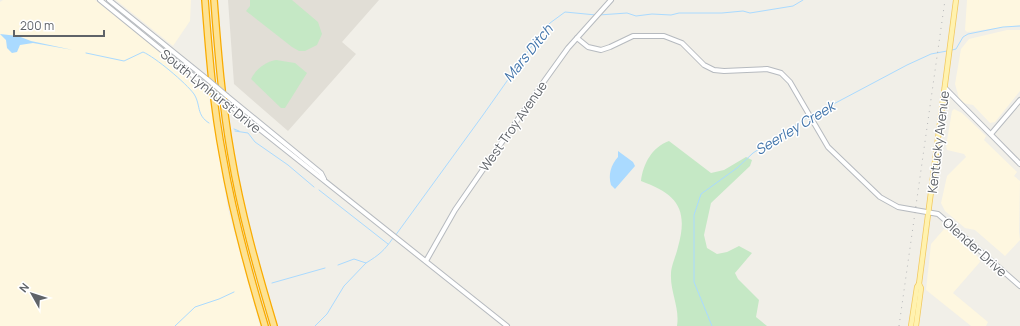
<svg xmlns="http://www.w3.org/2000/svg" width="1020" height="326" font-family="Manrope,sans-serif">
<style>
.commercial{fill:#fef7e0}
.education{fill:#e1ded6}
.green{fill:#c5e8c5}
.water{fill:#aadaff}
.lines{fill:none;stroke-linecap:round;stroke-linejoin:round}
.stream{stroke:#aadaff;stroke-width:1}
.secondary-casing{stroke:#b6babf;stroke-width:6}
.primary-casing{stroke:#f2c960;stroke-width:6}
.highway-casing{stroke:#f9ab00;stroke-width:8}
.secondary{stroke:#fff;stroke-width:4}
.primary{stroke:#fff2af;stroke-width:4.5}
.highway{stroke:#fde293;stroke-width:5.5}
.rail{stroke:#b6b7b8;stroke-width:1;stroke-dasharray:1 5;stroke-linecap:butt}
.secondary-bridge-casing{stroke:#b6babf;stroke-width:6;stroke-linecap:butt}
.secondary-bridge{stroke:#fff;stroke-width:4}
.labels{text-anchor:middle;stroke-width:3;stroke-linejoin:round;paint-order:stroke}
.street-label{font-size:13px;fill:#5f6368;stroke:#fff}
.water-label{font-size:14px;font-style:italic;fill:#4174aa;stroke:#fff}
</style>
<rect width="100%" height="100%" fill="#f1efe8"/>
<g class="commercial">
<path d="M3 0H95L208 91 228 209 260 326H0V2Z"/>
<path d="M116 0H191L190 21 173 46Z"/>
<path d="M967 0H1020V25L967 32 965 30Z"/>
<path d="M1007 30H1020V91L995 122 990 123 973 105 963 103 959 98 955 84 961 49 969 39Z"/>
<path d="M954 109 962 113 986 136 984 140 1017 172 1014 176 1020 181 1019 232 1020 240 1005 256 975 230 965 228 945 211 941 203 947 176 966 157 964 154 947 150 946 146 952 111Z"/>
<path d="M944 229 948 230 979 258 980 262 953 293 988 322 986 326H971L926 290 931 244Z"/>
</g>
<path class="education" d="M228 0H379L342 42 356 54 288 131 234 84Z"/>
<g class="green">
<path d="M250 0H292L318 22 322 34 317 45 305 51H299L292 47 246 11 250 6Z"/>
<path d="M276 60 295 63 307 73 285 108H281L251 79C256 69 265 62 276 60Z"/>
<path d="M669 141 711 173 724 170 746 157 752 160 750 166 711 203 704 235 707 248 717 254 727 252 739 246 752 253 735 273 738 279 759 300 756 317 767 326H677C680 308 670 292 671 274 671 266 676 256 678 247 689 208 676 194 641 181 643 164 652 147 669 141Z"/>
</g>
<g class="water">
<path d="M0 34 18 36 31 41 73 50 33 43 20 45 17 52 12 53 7 48 6 40Z"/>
<path d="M618 151 633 162 635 166 615 189 611 185C608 174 611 165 618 157Z"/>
</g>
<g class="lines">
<g class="stream">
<path d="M599 15 627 13 636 16 652 14 671 15 679 13H722L743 11 750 13 793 6 803 0"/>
<path d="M952 50 956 49 963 37 968 34 1003 27 1020 26"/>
<path d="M86 53 124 61 143 52C155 57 186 83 194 94 201 105 196 115 209 123"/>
<path d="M811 116 907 65 931 54 947 51"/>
<path d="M234 129 239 131"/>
<path d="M235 131 248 133 255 142 288 165 314 187"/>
<path d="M319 190 388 244"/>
<path d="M395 236 483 115 536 40 550 23 565 12 596 15"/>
<path d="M338 265 354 259 366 263C379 255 384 251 393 238"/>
<path d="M272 283 325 268"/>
<path d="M175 326 195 307 219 299 234 292"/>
<path d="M315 326 327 314 344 286 366 263"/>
<path d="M712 326 694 282V215L701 194 737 168 753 153 808 117"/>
</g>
<g class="secondary-casing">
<g id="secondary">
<path d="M100 0 207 87"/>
<path d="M109 0 207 79"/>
<path d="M577 38 588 47 601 50 610 47 633 36H664L682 43 704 65 714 70 724 71 767 69 781 73 790 82 828 147 880 197 898 207 938 214 1020 286"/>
<path d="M945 88 1020 164"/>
<path d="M227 96 321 173 324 179"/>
<path d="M228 104 507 326"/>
<path d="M991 134 1020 100"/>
<path d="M426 261 455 210 545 80 568 48 611 0"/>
</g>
</g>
<g class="primary-casing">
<g id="primary">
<path d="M911 326 917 287 919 284 956 0"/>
<path d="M916 326 921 288 919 284"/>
</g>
</g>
<g class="highway-casing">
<g id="highway">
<path d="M205 0C209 53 213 105 223 157 233 215 248 270 265 326"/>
<path d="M214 0C218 52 222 103 231 154 241 213 257 269 274 326"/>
</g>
</g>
<use href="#secondary" class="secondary"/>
<use href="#primary" class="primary"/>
<use href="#highway" class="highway"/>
<path class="rail" d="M899 326 945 0"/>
<g class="secondary-bridge-casing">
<g id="secondary-bridge">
<path d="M207 79 227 96"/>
<path d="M207 87 228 104"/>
</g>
</g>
<use href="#secondary-bridge" class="secondary-bridge"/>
</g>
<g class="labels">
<g class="street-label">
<text transform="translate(211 91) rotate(39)" y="5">South Lynhurst Drive</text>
<text transform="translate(513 126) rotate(-55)" y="5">West Troy Avenue</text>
<text transform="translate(938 142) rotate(-83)" y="5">Kentucky Avenue</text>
<text transform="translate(975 247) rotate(42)" y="5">Olender Drive</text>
</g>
<g class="water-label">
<text transform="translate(528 53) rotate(-51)" y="5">Mars Ditch</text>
<text transform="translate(795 128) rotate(-31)" y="5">Seerley Creek</text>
</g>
</g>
<g transform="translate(32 294) rotate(309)" stroke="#ffffff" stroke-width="3" paint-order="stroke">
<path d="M0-3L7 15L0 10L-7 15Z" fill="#5f6368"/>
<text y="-6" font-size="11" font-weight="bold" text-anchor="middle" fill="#5f6368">N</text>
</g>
<path d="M14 30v6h90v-6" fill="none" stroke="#5f6368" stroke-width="2"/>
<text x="20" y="30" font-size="12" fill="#5f6368" stroke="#ffffff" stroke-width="3" paint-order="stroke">200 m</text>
</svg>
